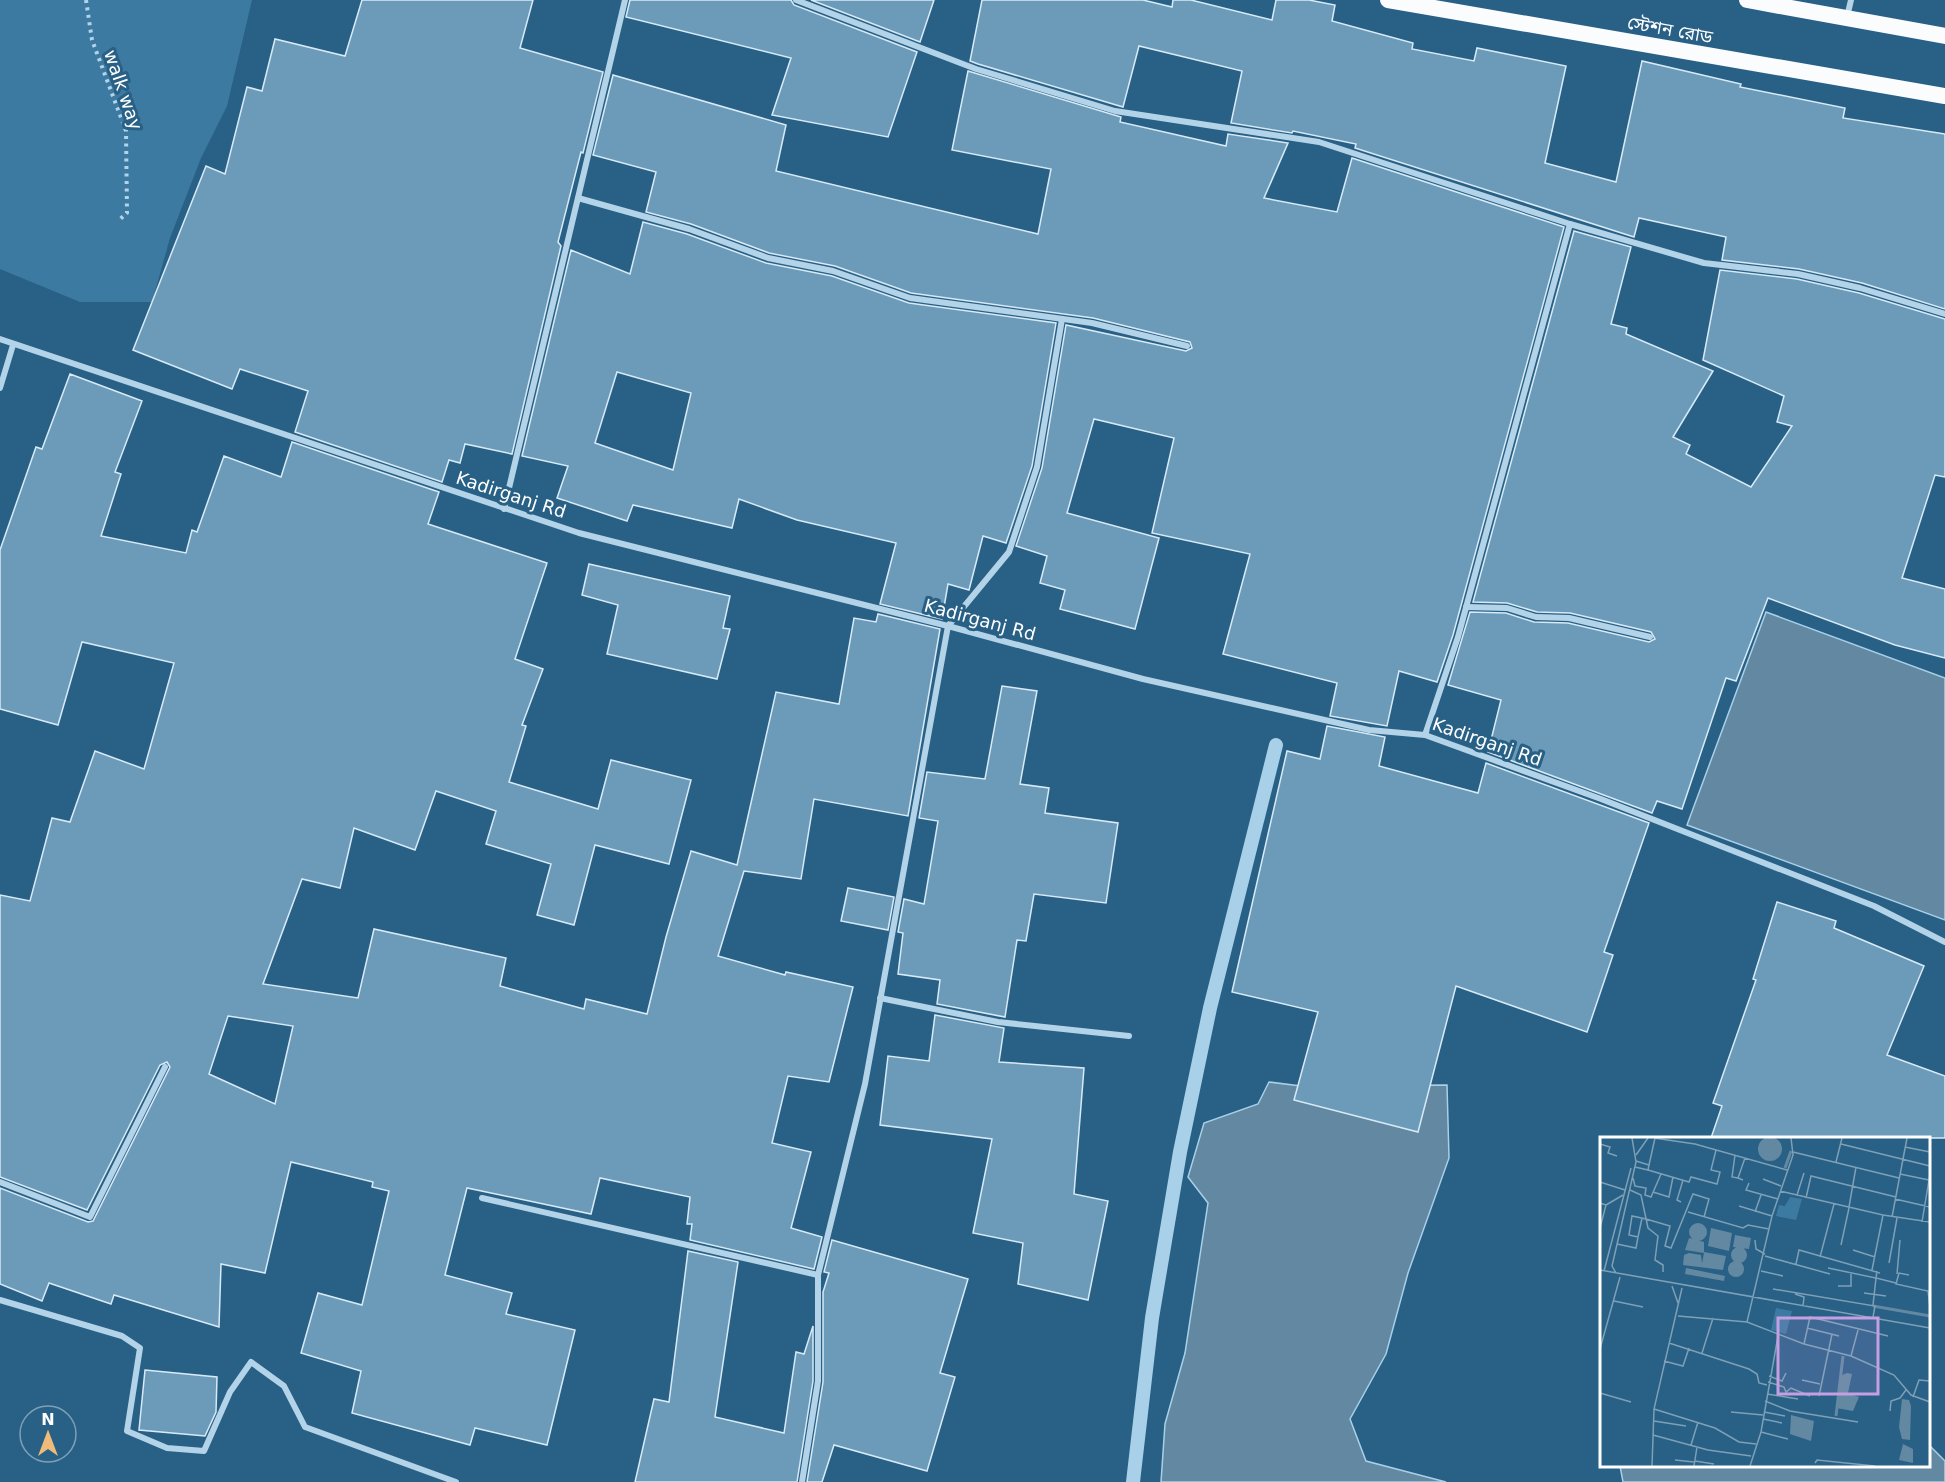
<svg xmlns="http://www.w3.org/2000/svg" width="1945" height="1482" font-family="'DejaVu Sans','Noto Sans Bengali',sans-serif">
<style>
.green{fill:#3d7aa2}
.water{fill:#6388a2;stroke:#a8d0e8;stroke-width:1.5}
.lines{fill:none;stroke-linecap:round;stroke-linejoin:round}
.stream{stroke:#a8d0e8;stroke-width:14}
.building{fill:#6c9bba;stroke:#d7eaf6;stroke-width:1.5;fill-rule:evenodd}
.path{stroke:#b3d3e8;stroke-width:4;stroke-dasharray:3 4.5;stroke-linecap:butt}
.minor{stroke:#b3d3e8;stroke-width:6}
.trunk{stroke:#fafcfe;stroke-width:16}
.labels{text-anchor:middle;stroke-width:6;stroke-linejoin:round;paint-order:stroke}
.street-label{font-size:18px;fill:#fff;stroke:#286086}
.inset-river{fill:none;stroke:#6388a2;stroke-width:3}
.inset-road{fill:none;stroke:#7ea0b6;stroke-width:1.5}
.view{fill:#c4a0e2;fill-opacity:0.15;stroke:#c4a0e2;stroke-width:3}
.inset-edge{fill:none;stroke:#fff;stroke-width:3}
</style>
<rect width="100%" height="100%" fill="#286086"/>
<path class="green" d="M0 0H252L227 106 201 158 170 238 152 302H80L0 269Z"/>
<g class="water">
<path d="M1766 612 1945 678V920L1687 825Z"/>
<path d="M1269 1082 1301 1086 1447 1085 1449 1158 1408 1273 1386 1354 1350 1419 1366 1461 1446 1482H1161L1165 1424 1185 1353 1208 1203 1188 1177 1204 1123 1258 1104Z"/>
<path d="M1929 1445 1945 1461V1482H1623L1620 1466H1928Z"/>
</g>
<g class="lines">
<path class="stream" d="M1133 1482 1152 1318 1180 1152 1210 1008 1276 745"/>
</g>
<g class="building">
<path d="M362 0H533L520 48 603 72 583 153 581 152 558 242 561 246 512 454 465 444 460 463 449 460 442 482 295 432 308 391 240 369 232 389 133 350 206 166 225 174 247 87 262 91 275 39 345 56Z"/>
<path d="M630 0H791L794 5 917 52 888 137 772 115 791 58 626 17Z"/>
<path d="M811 0H934L920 42Z"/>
<path d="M982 0H1143L1172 7 1173 0H1191L1272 20 1276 0H1309L1335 5 1332 21 1413 43 1412 49 1474 61 1477 48 1566 66 1545 163 1616 182 1642 61 1741 84 1740 87 1845 108 1843 118 1945 134V309L1862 283 1799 269 1722 260 1726 237 1639 218 1634 237 1355 148 1356 144 1293 131 1292 133 1231 123 1242 71 1139 46 1123 107 978 64 970 61Z"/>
<path d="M968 71 1121 117 1120 122 1226 146 1228 134 1288 143 1264 198 1337 212 1352 158 1564 227 1453 635 1437 682 1399 671 1387 726 1330 716 1337 683 1223 654 1250 554 1152 533 1174 438 1094 419 1067 513 1159 538 1135 629 1060 609 1065 590 1040 583 1047 556 1016 546 1042 468 1066 325 1186 351 1192 348 1190 342 1093 318 911 293 835 266 769 253 691 224 646 212 656 172 593 155 613 75 786 125 776 171 1038 234 1051 169 952 150Z"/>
<path d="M643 222 687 234 766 263 832 276 909 303 1056 323 1032 466 1006 543 983 536 969 590 948 584 942 619 880 604 896 543 797 520 739 499 732 528 633 505 627 521 557 498 568 466 522 456 571 250 630 274ZM617 372 691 393 673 470 595 443Z"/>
<path d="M1574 231 1631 247 1611 324 1627 328 1626 334 1713 371 1673 437 1690 445 1686 454 1751 487 1792 426 1777 422 1784 396 1703 360 1720 270 1797 279 1859 293 1945 319V477L1935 475 1902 578 1945 589V658L1895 645 1768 598 1736 681 1726 678 1682 809 1657 801 1652 813 1488 752 1501 700 1448 685 1470 612 1506 613 1534 622 1568 623 1649 642 1655 639 1651 632 1570 613 1537 612 1507 603 1473 602Z"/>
<path d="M70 374 142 401 115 472 121 474 101 536 186 553 192 530 197 532 224 456 281 477 292 442 439 492 428 524 547 563 515 659 543 669 522 725 526 726 509 782 598 809 611 760 691 780 669 864 595 845 574 925 537 915 551 864 486 844 496 811 436 791 415 850 354 828 340 888 302 879 263 984 358 998 374 929 506 958 500 986 584 1009 586 999 647 1014 666 937 691 851 737 865 776 692 839 704 854 618 876 622 878 614 940 629 908 816 814 799 801 879 744 871 718 956 785 975 786 972 853 987 829 1082 788 1076 772 1143 811 1152 791 1228 822 1237 814 1269 690 1240 692 1224H687L690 1197 600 1178 591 1214 467 1188 445 1275 512 1293 506 1314 575 1330 547 1445 475 1428 470 1445 352 1413 361 1371 301 1353 318 1293 362 1305 389 1191 372 1187 373 1182 291 1162 265 1273 221 1264 219 1327 114 1295 111 1304 49 1283 42 1301 0 1284V1188L88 1222 93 1221 170 1067 167 1062 160 1065 87 1210 0 1177V895L30 901 52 818 70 822 95 751 144 769 174 663 82 642 58 725 0 709V550L36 447 42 449ZM228 1016 293 1026 275 1104 209 1074Z"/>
<path d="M589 564 730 596 723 628 730 629 717 679 607 654 618 605 582 595Z"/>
<path d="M1002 686 1037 691 1020 784 1049 788 1045 813 1118 823 1106 903 1034 894 1026 941 1017 940 1005 1017 937 1004 940 980 898 974 903 933 898 932 904 899 924 904 938 821 919 818 927 772 985 779Z"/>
<path d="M1327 726 1385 737 1379 766 1478 793 1486 763 1649 823 1604 952 1613 955 1587 1032 1456 986 1418 1132 1294 1100 1318 1012 1232 992 1287 751 1320 759Z"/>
<path d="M848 888 894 897 888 930 841 921Z"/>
<path d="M1777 902 1836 921 1834 928 1924 966 1887 1055 1945 1076V1138H1711L1722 1106 1713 1103 1756 980 1753 979Z"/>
<path d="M935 1015 1004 1028 999 1062 1084 1068 1074 1194 1108 1201 1088 1300 1018 1284 1023 1243 973 1233 992 1139 880 1125 888 1056 929 1061Z"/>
<path d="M832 1240 968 1279 940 1373 955 1377 927 1471 834 1445 822 1482H807L823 1382V1292L829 1273 824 1272Z"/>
<path d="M688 1251 738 1262 715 1417 784 1433 796 1352 804 1354 813 1326V1381L797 1482H635L654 1399 669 1402Z"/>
<path d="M145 1370 217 1377 216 1412 205 1436 139 1430Z"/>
</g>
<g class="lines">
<path class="path" d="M86 0 92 40 126 131 127 213 118 221"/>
<g class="minor">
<path d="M796 0 976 69 1115 111 1319 142 1570 224 1704 263 1798 274 1860 288 1945 314"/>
<path d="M1847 17 1851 0"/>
<path d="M578 198 689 229 768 258 833 271 910 298 1092 323 1187 346"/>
<path d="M0 339 579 533 948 626 1143 679 1369 730 1425 735 1601 799 1874 906 1945 942"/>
<path d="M0 388 13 345"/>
<path d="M504 509 625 0"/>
<path d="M1466 607 1507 608 1536 617 1569 618 1650 637"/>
<path d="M1425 735 1458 637 1570 224"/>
<path d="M880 998 998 1022 1129 1036"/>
<path d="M0 1182 90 1217 165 1067"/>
<path d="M482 1198 818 1275"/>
<path d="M0 1300 122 1336 140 1348 127 1431 167 1448 204 1451 230 1392 251 1362 284 1386 305 1427 456 1482"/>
<path d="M802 1482 818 1381V1275L865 1084 948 626 1009 552 1037 467 1062 319"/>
</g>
<g class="trunk">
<path d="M1388 0 1945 96"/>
<path d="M1747 0 1945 36"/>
</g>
</g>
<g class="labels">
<g class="street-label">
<text transform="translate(1670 30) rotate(10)" y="6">স্টেশন রোড</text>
<text transform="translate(123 90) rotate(71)" y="6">walk way</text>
<text transform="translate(511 495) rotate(18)" y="6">Kadirganj Rd</text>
<text transform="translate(980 620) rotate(15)" y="6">Kadirganj Rd</text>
<text transform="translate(1487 742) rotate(19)" y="6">Kadirganj Rd</text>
</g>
</g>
<g transform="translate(1600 1137)">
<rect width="330" height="330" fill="#286086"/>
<path d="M190 60 202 62 196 83 176 79 179 68 185 69ZM176 171 192 174 186 197 171 193Z" fill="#3d7aa2"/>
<path d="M158 12a12 12 0 1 1 24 0a12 12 0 1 1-24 0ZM89 95a9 9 0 1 1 18 0a9 9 0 1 1-18 0ZM111 91 132 96 129 114 108 109ZM135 98 151 101 149 112 133 110ZM89 101 104 105V115L126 119 123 133 83 128 84 118 89 116 101 118 102 126 104 116 85 113ZM131 118a8 8 0 1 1 16 0a8 8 0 1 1-16 0ZM128 132a8 8 0 1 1 16 0a8 8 0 1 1-16 0ZM86 131 125 139 124 144 85 137ZM247 236 252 237 248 256 259 260 253 274 236 271 240 239ZM302 262 309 263 311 269 310 303 302 302 299 290ZM191 278 214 284 211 304 190 297ZM303 307 313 312V326L299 323Z" fill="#6388a2"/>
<path class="inset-river" d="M185 31 191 14M273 169 330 179M236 279 243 219"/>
<path class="inset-road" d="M54 1 95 7 187 33M0 7 10 10 8 16 17 19M241 7 330 29M305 10 330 15M193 15 299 41M36 18 48 1M135 18 132 40 138 41M236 25 242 1M49 28 55 1M35 30 48 33 49 28 36 24M48 33 89 45 91 40 117 47 120 35 111 33 116 13M300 37 329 43M33 41 35 49 46 51 45 58 51 60 61 37M163 42 181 49M143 43 138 41 145 21M0 45 25 53M149 46 146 53 178 62M30 53 41 58 48 91 58 99 55 123 63 128V135M180 54 283 78 330 85M53 55 69 60 73 40M197 58 204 36M206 61 211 39 296 60M295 62 330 70M81 65 77 63 83 43M0 66 6 68 0 91M6 68 23 58M139 69 172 79M249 70 256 30M88 75 143 91 148 88 169 92M155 75 161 58M292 80 307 1M42 81 38 100 29 98 32 79 46 82 70 89 65 109 71 111 93 57 109 62 104 80M322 85 330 37M155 103 156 112 165 117M17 107 36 111 38 100M241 108 249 71M253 113 275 120M165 119 230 137M220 120 234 67M289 126 297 81M196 127 199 113 280 136M228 131 276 141 273 168M0 133 330 191M272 133 283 78M4 134 31 31M161 134 183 139M277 134 276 141 296 146M16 136 12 129 36 25 32 1M297 137 300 103M309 138 299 136 296 147 328 154 330 170M72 149 78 166M238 149H251V137M173 152 275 169 273 180M264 156 286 159M195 157 204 160 203 169M14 164 43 170M78 179 147 185 204 207 251 219 294 238 311 258 330 265M147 185 172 79 193 18 191 1M207 191 239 199M69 206 149 232 157 237 159 246 167 248M204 207 210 180 288 199M0 212 20 140M102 216 113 181M251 219 258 193M64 224 83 229 89 211M169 239 182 244 186 236M202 243 220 247M168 245 184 250 186 255 191 251 210 259M0 256 31 265M167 257 198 262M219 259 232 197M313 260 319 243 330 244M165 264 190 274 258 285M54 272 115 291 139 305 156 307M290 274 291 264 300 261 306 253M131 275 163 278M164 275 185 279M163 282 182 286M54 284 86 289M161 295 188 302M53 298 108 313 151 319M91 308 98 285M75 323 94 325M95 324 114 327M215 326 217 323 275 329M52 329 54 272 82 151M94 329 97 310M150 329 161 295 178 199"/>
<path class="view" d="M178 181H278V257H178Z"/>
<rect width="330" height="330" class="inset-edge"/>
</g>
<g transform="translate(48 1434)"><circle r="28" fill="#286086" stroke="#7ea0b6" stroke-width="1.5"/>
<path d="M0-4.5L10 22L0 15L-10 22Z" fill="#efbb7a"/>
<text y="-9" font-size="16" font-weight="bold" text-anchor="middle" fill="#ffffff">N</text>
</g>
</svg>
